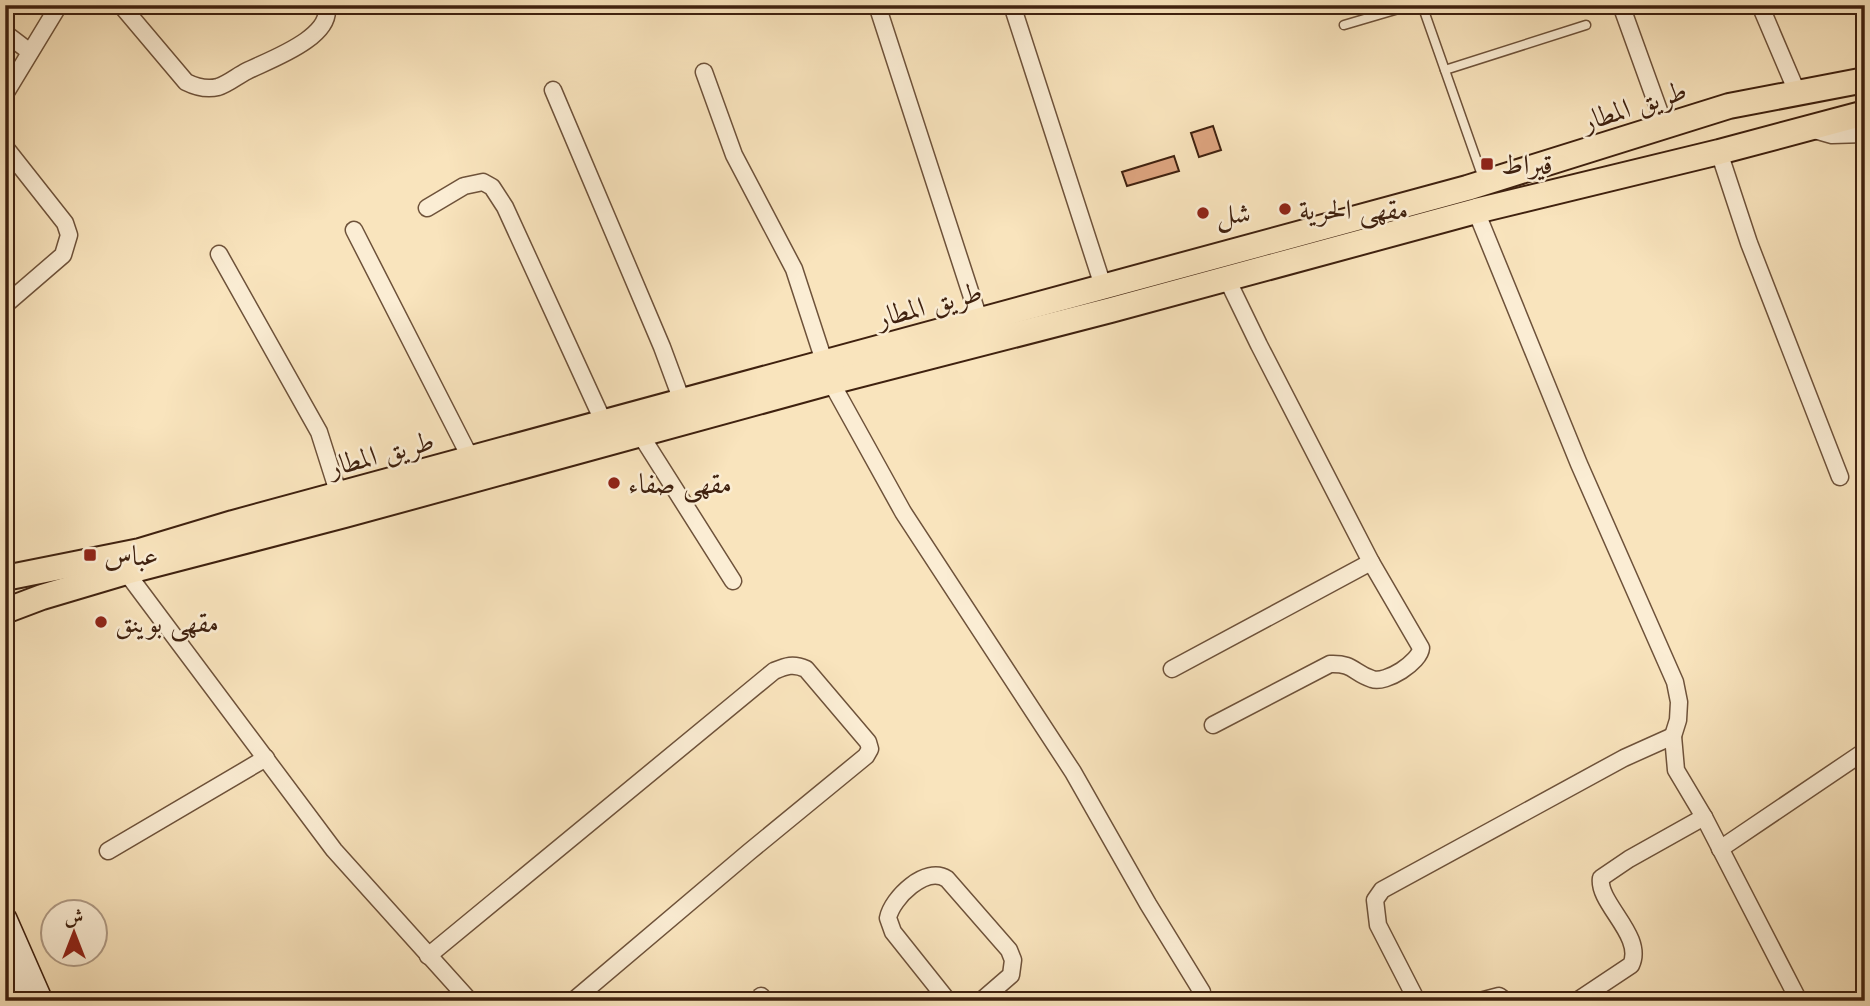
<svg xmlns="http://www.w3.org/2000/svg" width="1870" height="1006" font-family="'Old Standard TT',Amiri,serif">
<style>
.building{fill:#dea580;stroke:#3f210f;stroke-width:2}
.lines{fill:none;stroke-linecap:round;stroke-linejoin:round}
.lane-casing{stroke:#6e523a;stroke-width:11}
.street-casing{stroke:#6e523a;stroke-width:19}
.secondary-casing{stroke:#3f210f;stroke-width:26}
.primary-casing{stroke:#3f210f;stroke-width:28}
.lane{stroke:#fbedd4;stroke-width:8}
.street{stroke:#fbedd4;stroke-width:16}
.secondary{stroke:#fbedd4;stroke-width:23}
.primary{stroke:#f9e4bd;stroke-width:24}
.poi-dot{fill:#8f2418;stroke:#fbedd4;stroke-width:2.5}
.labels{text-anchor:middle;stroke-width:5;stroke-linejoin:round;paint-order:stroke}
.street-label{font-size:28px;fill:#3f210f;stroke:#fbedd4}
.poi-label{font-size:28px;fill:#3f210f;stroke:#fbedd4;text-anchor:start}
</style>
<rect width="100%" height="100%" fill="#f9e4bd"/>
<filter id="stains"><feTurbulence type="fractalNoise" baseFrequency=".00286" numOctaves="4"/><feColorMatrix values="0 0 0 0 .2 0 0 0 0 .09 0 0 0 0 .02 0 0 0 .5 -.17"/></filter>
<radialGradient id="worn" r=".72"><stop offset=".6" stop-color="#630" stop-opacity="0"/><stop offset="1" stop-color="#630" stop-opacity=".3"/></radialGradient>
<g class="building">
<path d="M1213 126 1221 150 1199 157 1191 133Z"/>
<path d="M1174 156 1179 171 1127 186 1122 172Z"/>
</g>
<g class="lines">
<g class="lane-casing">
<g id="lane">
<path d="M1422 5 1484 181"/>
<path d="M1344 25 1412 5"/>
<path d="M1445 70 1586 25"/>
</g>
</g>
<g class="street-casing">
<g id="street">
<path d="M121 5 186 82C196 87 206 90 218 87 228 84 237 76 247 71 269 60 335 37 326 5"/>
<path d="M877 5 980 322"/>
<path d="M1012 5 1103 286"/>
<path d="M1621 5 1665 127"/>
<path d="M1760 5 1797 92"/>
<path d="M5 33 30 52"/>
<path d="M704 72 734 155 794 269 824 361"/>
<path d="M553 90 662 347 682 401"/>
<path d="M5 94 59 5"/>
<path d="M1811 129 1832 135 1865 134"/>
<path d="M5 147 65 223 69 235 63 255 5 305"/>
<path d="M1719 152 1749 243 1840 477"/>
<path d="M427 208 464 186 483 182 492 187 505 207 604 423"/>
<path d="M1476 211 1579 464 1675 682 1679 702 1678 720 1673 736 1676 770 1704 817 1799 1001"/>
<path d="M354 230 471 459"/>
<path d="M219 254 319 432 339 495"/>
<path d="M831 382 903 512 1073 772 1148 904 1202 992"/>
<path d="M640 434 733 581"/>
<path d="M126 572 334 850 470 1001"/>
<path d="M1172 669 1371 562"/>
<path d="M1213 725 1330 664C1354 663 1353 673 1372 679 1386 684 1420 662 1421 648L1371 562 1259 345 1227 279"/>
<path d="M1720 849 1865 751"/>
<path d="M108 851 266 758"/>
<path d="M428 956 774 671C786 666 793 663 806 669L868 742 870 749 866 756 749 852 573 1001"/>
<path d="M761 996 766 1001"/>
<path d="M948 1001 893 932 888 918C892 898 926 865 947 879L1009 950 1013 960 1011 975 981 1001"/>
<path d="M1417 1001 1378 925 1375 900 1382 890 1624 758 1673 736"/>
<path d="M1480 1001 1499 996 1506 1001"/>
<path d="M1577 1001 1631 965C1645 936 1597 903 1601 878L1629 859 1704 817"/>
</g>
</g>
<g class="secondary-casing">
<g id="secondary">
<path d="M5 919 41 1001"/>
<path d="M5 970 19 1001"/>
</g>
</g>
<g class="primary-casing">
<g id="primary">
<path d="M5 578 140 551 233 523 1467 188 1729 106 1865 80"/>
<path d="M5 611 42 597 126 572 345 515 831 382 1111 310 1476 211 1719 152 1865 113"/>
</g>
</g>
<use href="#lane" class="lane"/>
<use href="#street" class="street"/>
<use href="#secondary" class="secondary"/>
<use href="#primary" class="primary"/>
</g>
<g class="poi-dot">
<rect x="1480" y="157" width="14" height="14" rx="3.5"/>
<circle cx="1285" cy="209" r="7"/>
<circle cx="1203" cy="213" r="7"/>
<circle cx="614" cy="483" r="7"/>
<rect x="83" y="548" width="14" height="14" rx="3.5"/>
<circle cx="101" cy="622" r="7"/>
</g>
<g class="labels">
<g class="street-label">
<text transform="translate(1634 105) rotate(-18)" y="10">طريق المطار</text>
<text transform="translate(929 304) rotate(-15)" y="10">طريق المطار</text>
<text transform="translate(381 453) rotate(-15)" y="10">طريق المطار</text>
</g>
<g class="poi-label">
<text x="1501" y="174">قيراط</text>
<text x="1299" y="219">مقهى الحرية</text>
<text x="1217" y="223">شل</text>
<text x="628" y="493">مقهى صفاء</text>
<text x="104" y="565">عباس</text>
<text x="115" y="632">مقهى بوينق</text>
</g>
</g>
<rect width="1870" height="1006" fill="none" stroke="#f9e4bd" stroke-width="28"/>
<rect x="7" y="7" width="1856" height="992" fill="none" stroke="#3f210f" stroke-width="3.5"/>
<rect x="14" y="14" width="1842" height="978" fill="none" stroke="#3f210f" stroke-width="2"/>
<g transform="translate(74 933)"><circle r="33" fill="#fbedd4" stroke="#b09b85" stroke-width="2"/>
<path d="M0-5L12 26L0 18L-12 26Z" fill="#8f2418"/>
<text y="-10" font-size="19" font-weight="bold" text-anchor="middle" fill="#3f210f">ش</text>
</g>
<rect width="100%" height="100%" filter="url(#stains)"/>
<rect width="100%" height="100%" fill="url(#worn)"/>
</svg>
